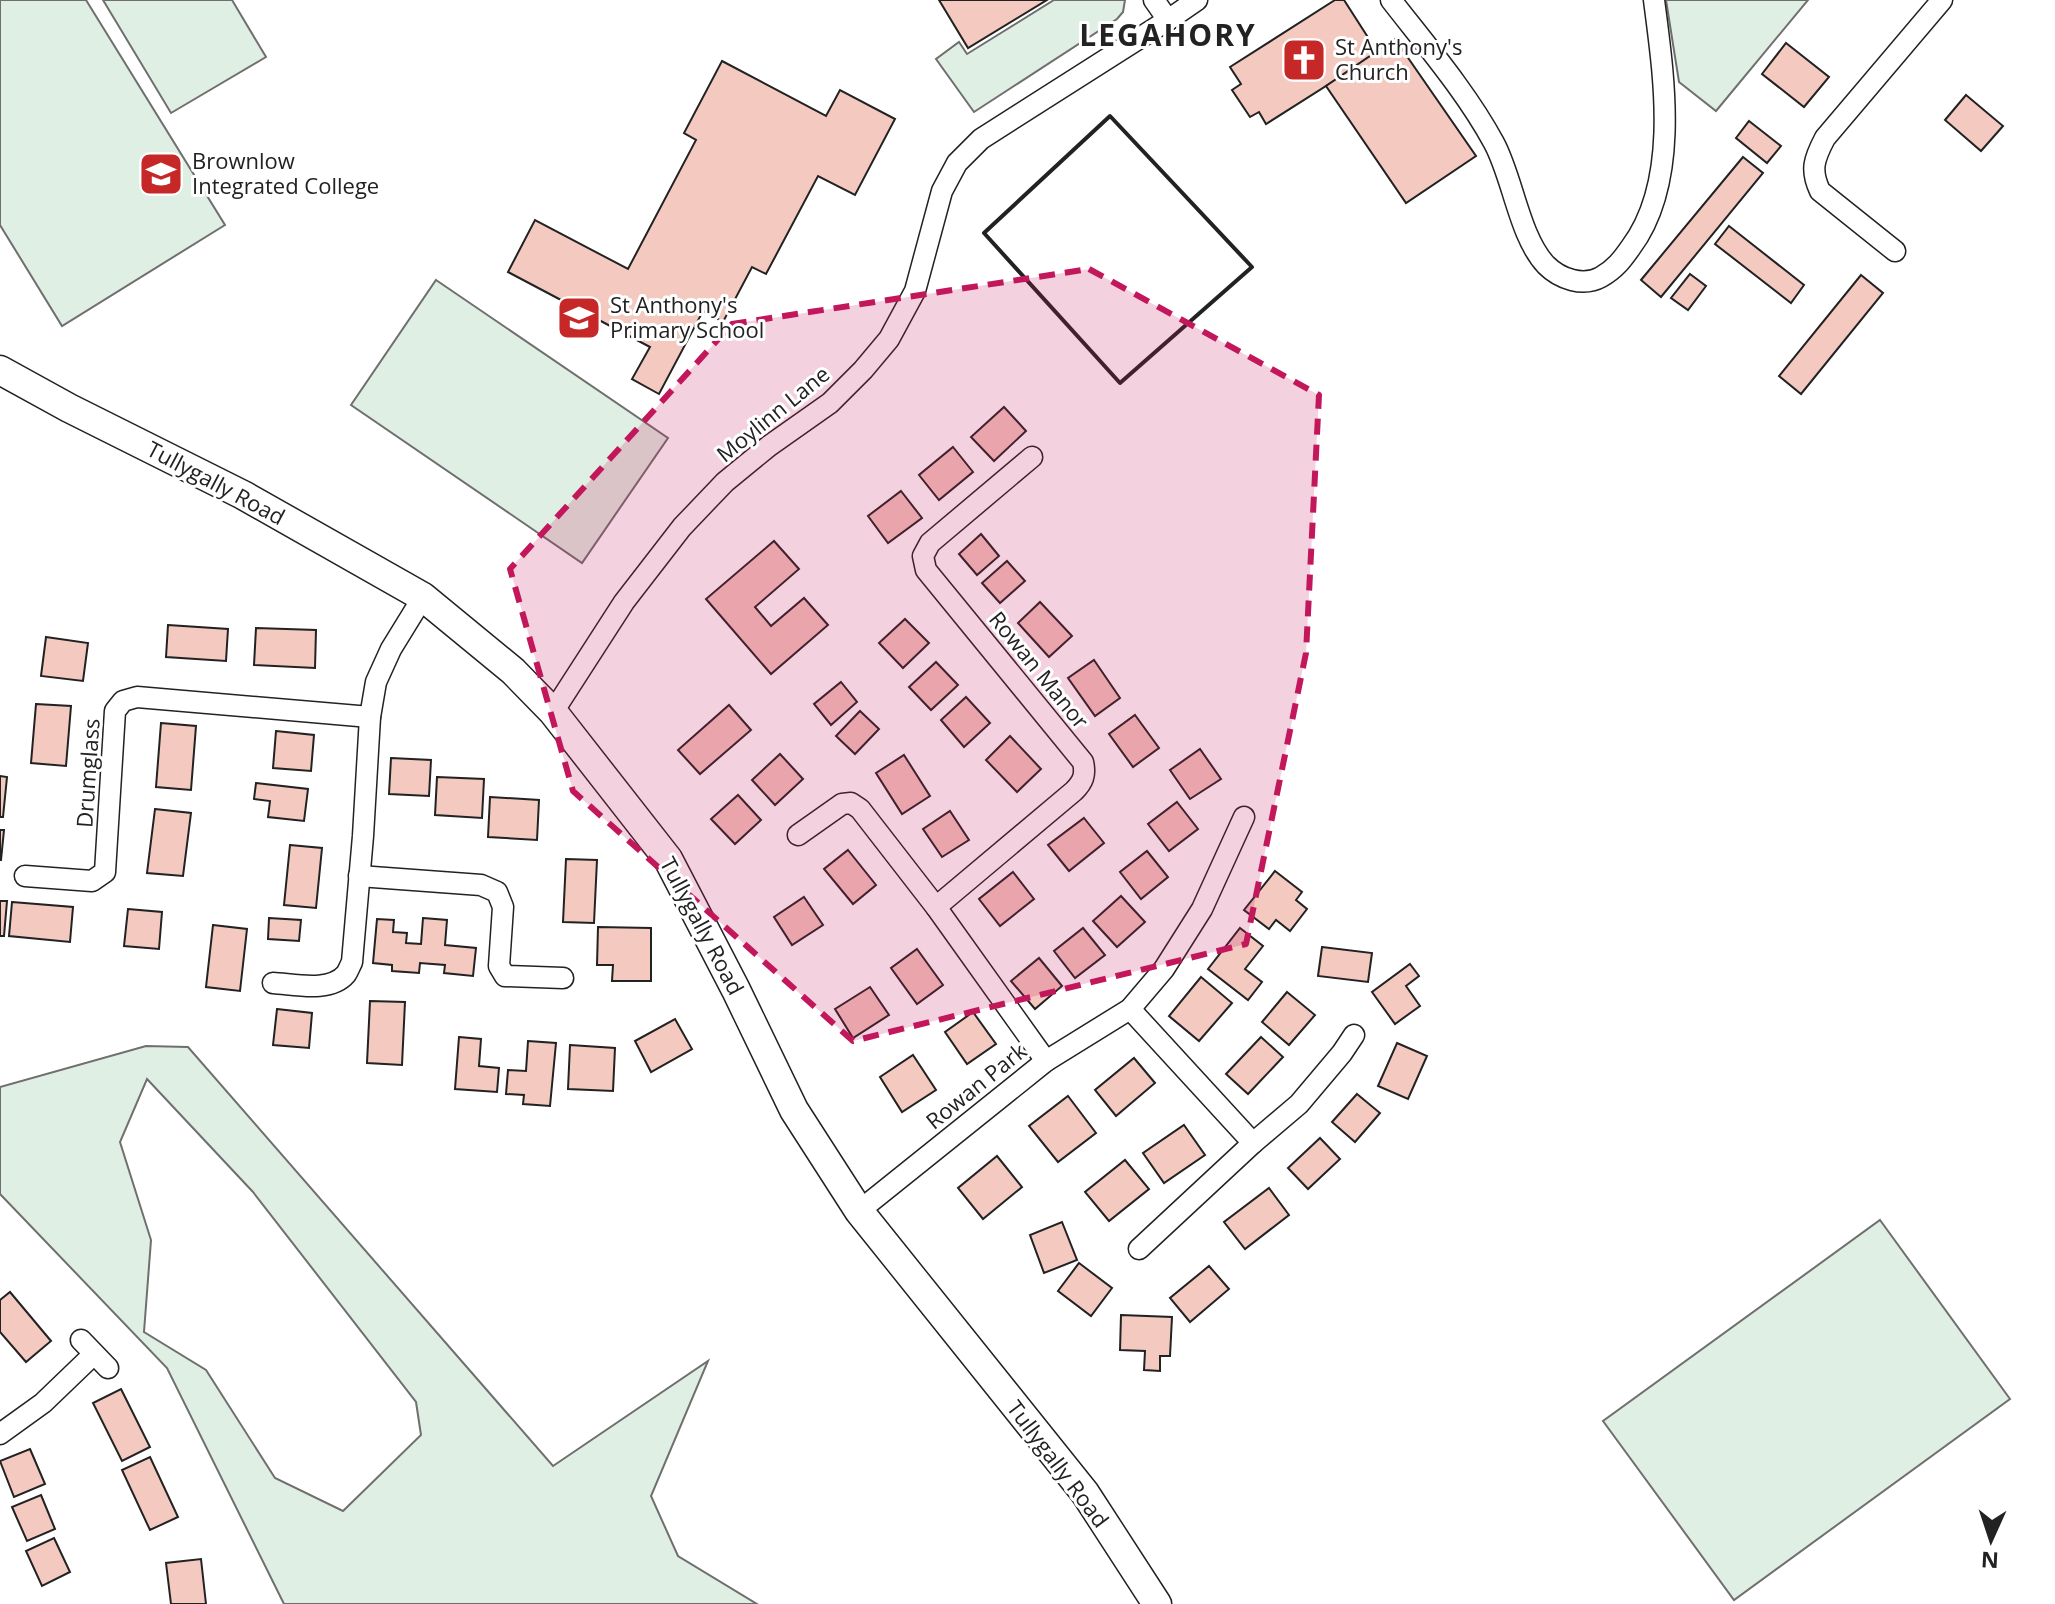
<svg xmlns="http://www.w3.org/2000/svg" width="2055" height="1604" font-family="'Open Sans',sans-serif">
<style>
.green{fill:#e0efe3;stroke:#6f6f6f;stroke-width:2;fill-rule:evenodd}
.building{fill:#f3c9c0;stroke:#222;stroke-width:2}
.lines{fill:none;stroke-linecap:round;stroke-linejoin:round}
.street-casing{stroke:#222;stroke-width:23}
.secondary-casing{stroke:#222;stroke-width:31}
.street{stroke:#fff;stroke-width:20}
.secondary{stroke:#fff;stroke-width:28}
.wall{stroke:#222;stroke-width:4}
.marked{fill:#c2185b;fill-opacity:0.2;stroke:#c2185b;stroke-width:6;stroke-dasharray:16 10;stroke-linejoin:round}
.labels{text-anchor:middle;stroke-width:6;stroke-linejoin:round;paint-order:stroke}
.poi-label{font-size:22px;fill:#222;stroke:#fff;text-anchor:start}
.street-label{font-size:22px;fill:#222;stroke:#fff}
.district-label{font-size:30px;font-weight:bold;letter-spacing:2px;fill:#222;stroke:#fff}
</style>
<rect width="100%" height="100%" fill="#fff"/>
<g class="green">
<path d="M0 0H86L225 225 62 326 0 225Z"/>
<path d="M103 0H232L266 57 171 113Z"/>
<path d="M1054 0H1125L1123 12 1117 19 974 112 936 59 959 42 967 54Z"/>
<path d="M1666 0H1808L1716 111 1679 82Z"/>
<path d="M436 280 668 438 582 563 351 405Z"/>
<path d="M146 1046 188 1047 553 1466 708 1361 651 1496 678 1556 757 1604H284L167 1368 0 1194V1087ZM147 1079 253 1192 416 1402 421 1435 343 1511 275 1478 206 1370 144 1332 151 1240 120 1142Z"/>
<path d="M1880 1220 2010 1399 1734 1600 1603 1421Z"/>
</g>
<g class="building">
<path d="M939 0H1047L968 48Z"/>
<path d="M1335 0H1344L1378 53 1266 124 1259 112 1250 117 1232 90 1241 84 1230 67Z"/>
<path d="M1395 39 1476 156 1406 203 1326 86Z"/>
<path d="M1786 43 1829 77 1804 107 1762 74Z"/>
<path d="M722 61 826 116 840 90 895 119 855 195 818 176 766 274 752 267 723 322 703 311 659 394 632 379 650 347 508 272 535 220 628 269 696 140 684 133Z"/>
<path d="M1966 95 2003 126 1981 151 1945 120Z"/>
<path d="M1749 121 1781 146 1767 163 1736 138Z"/>
<path d="M1743 157 1763 173 1661 297 1641 280Z"/>
<path d="M1729 226 1804 285 1791 303 1715 244Z"/>
<path d="M1690 274 1706 286 1688 310 1671 298Z"/>
<path d="M1861 275 1883 293 1801 394 1779 376Z"/>
<path d="M1004 407 1026 431 994 461 971 437Z"/>
<path d="M953 447 973 472 939 500 919 475Z"/>
<path d="M901 491 922 518 888 543 868 516Z"/>
<path d="M981 534 999 556 977 575 959 554Z"/>
<path d="M774 541 799 569 755 607 771 626 804 598 828 625 771 674 706 599Z"/>
<path d="M1007 561 1025 581 1000 603 982 583Z"/>
<path d="M1040 602 1072 636 1049 657 1018 623Z"/>
<path d="M905 619 929 643 903 668 879 643Z"/>
<path d="M168 625 228 629 226 661 166 657Z"/>
<path d="M256 628 316 630 315 668 254 665Z"/>
<path d="M46 637 88 643 83 681 41 676Z"/>
<path d="M1094 660 1120 698 1095 716 1068 678Z"/>
<path d="M936 662 958 685 931 710 909 687Z"/>
<path d="M841 682 857 702 831 725 814 704Z"/>
<path d="M966 697 990 723 964 747 941 720Z"/>
<path d="M36 704 71 706 66 766 31 763Z"/>
<path d="M729 705 751 730 700 774 678 750Z"/>
<path d="M860 711 879 729 855 754 836 736Z"/>
<path d="M1135 715 1159 748 1133 767 1109 734Z"/>
<path d="M161 723 196 726 191 790 156 787Z"/>
<path d="M276 731 314 735 311 771 273 768Z"/>
<path d="M1010 736 1041 769 1017 792 986 760Z"/>
<path d="M1200 749 1221 779 1190 799 1170 770Z"/>
<path d="M780 754 803 779 775 805 752 780Z"/>
<path d="M904 755 930 796 902 814 876 773Z"/>
<path d="M391 758 431 760 429 796 389 794Z"/>
<path d="M0 776 7 777 3 817H0Z"/>
<path d="M437 777 484 779 482 818 435 815Z"/>
<path d="M256 783 308 789 304 821 268 817 270 801 254 799Z"/>
<path d="M738 795 761 820 735 844 711 819Z"/>
<path d="M490 797 539 800 537 840 488 837Z"/>
<path d="M1177 802 1198 829 1169 851 1148 824Z"/>
<path d="M155 809 191 813 183 876 147 873Z"/>
<path d="M950 811 969 840 942 857 923 829Z"/>
<path d="M1084 818 1104 843 1069 871 1048 845Z"/>
<path d="M0 830H4L1 860H0Z"/>
<path d="M290 845 322 848 316 908 284 905Z"/>
<path d="M848 850 876 885 853 904 824 869Z"/>
<path d="M1147 851 1168 877 1141 899 1120 872Z"/>
<path d="M566 859 597 860 594 923 563 922Z"/>
<path d="M1275 871 1302 892 1296 900 1307 909 1290 931 1276 920 1269 929 1244 910Z"/>
<path d="M1013 872 1034 899 1000 926 979 899Z"/>
<path d="M1121 896 1145 922 1117 947 1093 921Z"/>
<path d="M804 897 823 925 792 945 774 917Z"/>
<path d="M0 901H7L4 936H0Z"/>
<path d="M12 902 73 907 70 942 9 936Z"/>
<path d="M128 909 162 912 159 949 124 946Z"/>
<path d="M269 918 301 920 299 941 268 939Z"/>
<path d="M423 918 447 920 445 945 476 948 473 976 444 973 445 965 420 963 419 973 392 971V965L373 963 377 919 394 920 393 932 407 933 406 943 421 944Z"/>
<path d="M213 925 247 929 240 991 206 987Z"/>
<path d="M598 927 651 928V981H612L613 965H597Z"/>
<path d="M1083 928 1105 955 1075 978 1054 951Z"/>
<path d="M1240 928 1263 946 1245 969 1262 982 1248 1000 1208 969Z"/>
<path d="M1322 947 1372 953 1368 982 1318 976Z"/>
<path d="M917 949 943 985 917 1004 891 968Z"/>
<path d="M1039 958 1062 986 1035 1009 1011 981Z"/>
<path d="M1410 964 1419 976 1406 986 1420 1006 1395 1024 1372 992Z"/>
<path d="M1201 977 1232 1003 1199 1041 1169 1016Z"/>
<path d="M870 987 889 1015 853 1038 835 1009Z"/>
<path d="M1287 992 1315 1015 1289 1045 1262 1022Z"/>
<path d="M370 1001 405 1002 402 1065 367 1063Z"/>
<path d="M277 1009 312 1013 309 1048 273 1045Z"/>
<path d="M973 1012 996 1044 967 1064 945 1032Z"/>
<path d="M675 1019 692 1049 651 1072 635 1041Z"/>
<path d="M459 1037 481 1039 479 1066 499 1068 497 1092 455 1089Z"/>
<path d="M1261 1037 1283 1057 1248 1094 1226 1074Z"/>
<path d="M528 1041 556 1043 550 1106 523 1104 524 1095 506 1094 508 1070 526 1071Z"/>
<path d="M1397 1043 1427 1056 1408 1099 1378 1086Z"/>
<path d="M570 1045 615 1048 613 1091 568 1089Z"/>
<path d="M913 1055 936 1090 902 1112 880 1077Z"/>
<path d="M1134 1058 1155 1083 1116 1116 1095 1090Z"/>
<path d="M1357 1094 1380 1113 1355 1142 1332 1122Z"/>
<path d="M1068 1096 1096 1133 1058 1162 1029 1126Z"/>
<path d="M1184 1125 1205 1155 1164 1183 1143 1153Z"/>
<path d="M1320 1138 1340 1159 1308 1189 1288 1168Z"/>
<path d="M997 1156 1022 1187 983 1219 958 1188Z"/>
<path d="M1125 1160 1149 1189 1109 1221 1085 1192Z"/>
<path d="M1269 1188 1289 1215 1245 1249 1224 1222Z"/>
<path d="M1062 1222 1077 1260 1044 1273 1030 1235Z"/>
<path d="M1079 1263 1112 1288 1091 1316 1058 1291Z"/>
<path d="M1209 1266 1229 1289 1190 1322 1170 1298Z"/>
<path d="M10 1292 51 1341 26 1362 0 1332V1300Z"/>
<path d="M1121 1315 1172 1317 1170 1356H1160V1371L1144 1370 1145 1351 1120 1350Z"/>
<path d="M121 1389 150 1447 122 1461 93 1403Z"/>
<path d="M30 1449 45 1484 14 1497 0 1461Z"/>
<path d="M150 1457 178 1517 150 1530 122 1470Z"/>
<path d="M41 1495 55 1529 27 1541 12 1507Z"/>
<path d="M54 1538 70 1572 42 1586 26 1551Z"/>
<path d="M201 1559 206 1604H171L166 1563Z"/>
</g>
<g class="lines">
<g class="street-casing">
<g id="street">
<path d="M1154 0 1168 20"/>
<path d="M1391 0C1426 45 1467 93 1494 143 1513 178 1519 236 1546 265 1560 279 1583 287 1601 277 1615 269 1622 260 1631 247 1680 181 1664 77 1654 0"/>
<path d="M1895 251 1820 191C1810 170 1814 159 1825 138L1942 0"/>
<path d="M553 712 624 602 682 527 725 482 769 446 830 403 863 370 889 339 915 291 942 191 957 163 981 139 1168 20 1197 0"/>
<path d="M798 835 842 804 851 803 860 809 936 907 1046 1061"/>
<path d="M25 876 92 881 105 872 115 711 123 701 137 697 370 717"/>
<path d="M359 876 481 885 497 892 503 907 499 966 505 976 563 978"/>
<path d="M936 907 1074 791C1083 782 1086 775 1083 762L926 570 923 556 930 543 1032 457"/>
<path d="M273 983C294 984 330 993 346 974 348 971 350 966 352 962L363 836 370 717 376 682 391 649 423 597"/>
<path d="M1130 1009 1253 1143 1139 1249"/>
<path d="M1253 1143 1299 1104 1342 1053 1354 1035"/>
<path d="M859 1211 1046 1061 1130 1009 1164 969 1202 909 1244 817"/>
<path d="M81 1340 108 1368"/>
<path d="M0 1434 43 1403 94 1354"/>
</g>
</g>
<g class="secondary-casing">
<path id="secondary" d="M0 370 69 408 243 495 423 597 513 671 553 712 668 859 736 990 794 1110 859 1211 1085 1493 1157 1604"/>
</g>
<use href="#street" class="street"/>
<use href="#secondary" class="secondary"/>
<path class="wall" d="M1110 116 1252 267 1120 383 984 233Z"/>
</g>
<path class="marked" d="M1089 269 1319 395 1306 653 1246 944 853 1041 573 791 510 569 732 324Z"/>
<defs>
<g id="church-square" transform="scale(2.3)"><rect x="-9" y="-9" width="18" height="18" rx="4" fill="#c62828" stroke="#fff"/><path d="M-1.2-6h2.4v3.5h3.3v2.4h-3.3V6h-2.4V-.1h-3.3v-2.4h3.3Z" fill="#fff"/></g>
<g id="school-square" transform="scale(2.3)"><rect x="-9" y="-9" width="18" height="18" rx="4" fill="#c62828" stroke="#fff"/><path d="M0-5L7-2L0 1L-7-2ZM-4 1L0 2.5L4 1V4Q0 6-4 4Z" fill="#fff"/></g>
</defs>
<g fill-rule="evenodd">
<use href="#church-square" x="1304" y="60"/>
<use href="#school-square" x="161" y="174"/>
<use href="#school-square" x="579" y="318"/>
</g>
<g class="labels">
<g class="poi-label">
<text x="1335" y="55">St Anthony's<tspan x="1335" dy="25">Church</tspan></text>
<text x="192" y="169">Brownlow<tspan x="192" dy="25">Integrated College</tspan></text>
<text x="610" y="313">St Anthony's<tspan x="610" dy="25">Primary School</tspan></text>
</g>
<g class="street-label">
<text transform="translate(773 414) rotate(-39)" y="8">Moylinn Lane</text>
<text transform="translate(216 483) rotate(28)" y="8">Tullygally Road</text>
<text transform="translate(1039 670) rotate(51)" y="8">Rowan Manor</text>
<text transform="translate(88 773) rotate(-86)" y="8">Drumglass</text>
<text transform="translate(702 926) rotate(62)" y="8">Tullygally Road</text>
<text transform="translate(976 1086) rotate(-39)" y="8">Rowan Park</text>
<text transform="translate(1058 1464) rotate(53)" y="8">Tullygally Road</text>
</g>
<g class="district-label">
<text x="1168" y="46">LEGAHORY</text>
</g>
</g>
<g transform="translate(1991 1540) rotate(183)" stroke="#ffffff" stroke-width="6" paint-order="stroke">
<path d="M0-6L14 30L0 20L-14 30Z" fill="#222222"/>
<text y="-12" font-size="22" font-weight="bold" text-anchor="middle" fill="#222222">N</text>
</g>
</svg>
